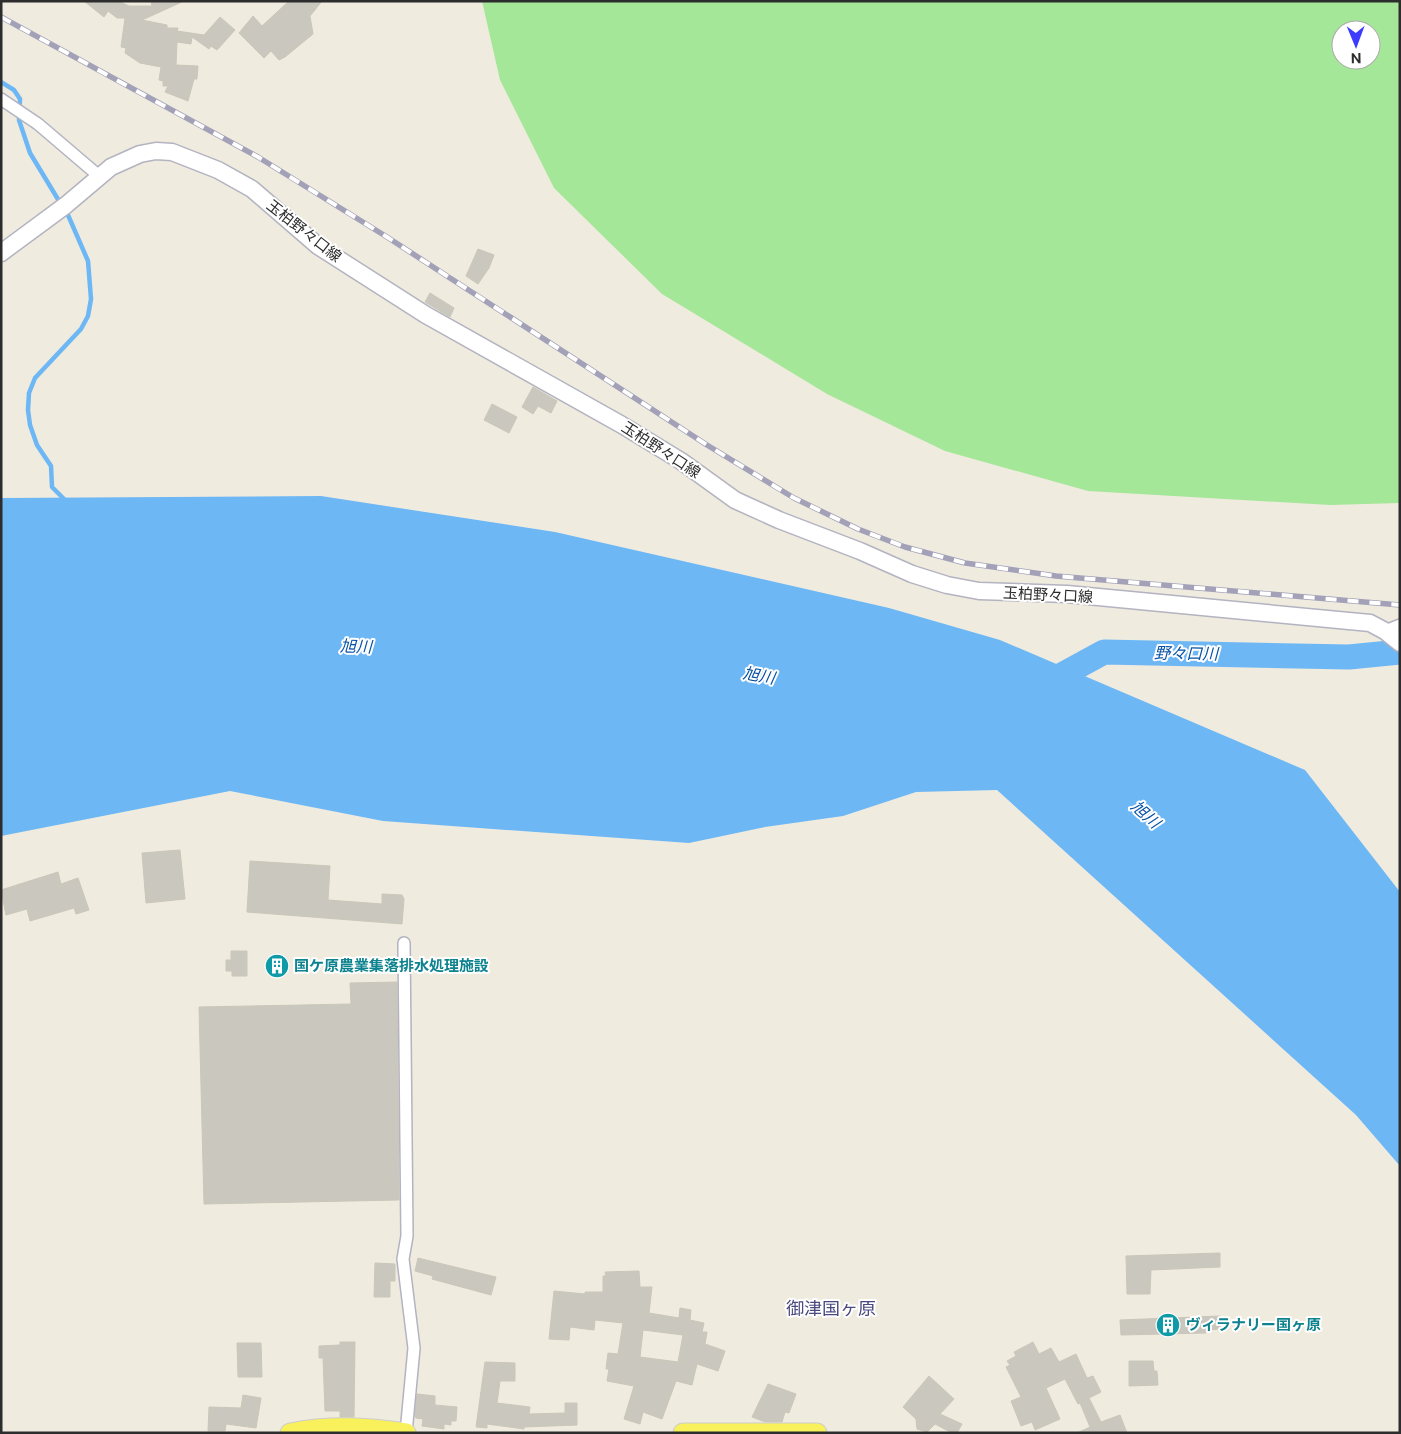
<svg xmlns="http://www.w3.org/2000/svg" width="1401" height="1434" font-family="'Public Sans','Noto Sans JP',sans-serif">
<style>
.green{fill:#a5e799;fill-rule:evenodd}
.water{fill:#6db7f5}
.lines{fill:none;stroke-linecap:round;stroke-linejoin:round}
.stream{stroke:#6db7f5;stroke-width:4.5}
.river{stroke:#6db7f5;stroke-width:25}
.building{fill:#cac7be;stroke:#cac7b8;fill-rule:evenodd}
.street-casing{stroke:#b3b3c1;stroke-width:14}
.secondary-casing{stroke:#b3b3c1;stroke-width:19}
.primary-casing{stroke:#cdcdcd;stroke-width:21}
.street{stroke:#fff;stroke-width:11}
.secondary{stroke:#fff;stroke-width:16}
.primary{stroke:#f8f15b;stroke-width:19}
.rail-casing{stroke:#a2a1b8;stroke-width:5.5}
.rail{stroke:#fff;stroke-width:4;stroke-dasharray:11;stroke-linecap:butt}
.labels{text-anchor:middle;stroke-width:4;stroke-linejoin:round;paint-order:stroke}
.street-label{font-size:15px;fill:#2d2d2d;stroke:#fff}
.culture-label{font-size:15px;font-weight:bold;fill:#0d838f;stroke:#fff;text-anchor:start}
.water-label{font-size:16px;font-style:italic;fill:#0751a6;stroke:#fff}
.quarter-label{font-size:18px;fill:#4b4a80;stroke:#fff}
</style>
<rect width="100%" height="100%" fill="#efebdf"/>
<path class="green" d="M482 1H1400V503L1330 505 1088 491 945 451 827 394 662 294 554 188 500 80ZM1341 30H1371V60H1341Z"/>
<path class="water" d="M321 496 555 532 889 608 1000 640 1305 770 1400 892V1166L1356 1115 997 790 916 792 843 816 765 827 689 843 383 821 230 791 1 836V498Z"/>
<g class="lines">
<g class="stream">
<path d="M1 82 14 90 20 99 19 120 30 153 59 201"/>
<path d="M66 501 52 487 51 466 37 445 30 425 28 410 29 393 35 378 81 329 88 316 91 299 88 261 68 215"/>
</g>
<path class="river" d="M1040 687 1104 652 1349 657 1400 652"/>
</g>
<g class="building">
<path d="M84 1H118L129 6H152L151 1H184L142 20 167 25V28H178L177 31 204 35 220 17 235 30 217 50 211 46 209 49 192 37 191 44 177 42 176 65 198 66 197 79H194L188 101 165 92 168 86H163V81L159 80 161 67 140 63 125 53 126 48 121 47 125 18H117L108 11 104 17Z"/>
<path d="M289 1H322L310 16 313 34 285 57 279 60 271 51 264 58 239 33 253 16 262 26Z"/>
<path d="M478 249 494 255 489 268 478 284 466 276Z"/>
<path d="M430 293 454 308 450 317 425 302Z"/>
<path d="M533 387 557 401 551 413 538 406 533 414 522 407Z"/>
<path d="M492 404 517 417 509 433 484 420Z"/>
<path d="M180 850 185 899 146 903 142 853Z"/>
<path d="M250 861 330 866 328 900 382 904V894L402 895 404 899 402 924 247 912Z"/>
<path d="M58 872 61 884 78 878 89 910 76 914 74 908 30 921 27 909 6 915 1 890Z"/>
<path d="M231 951H247V976H232V971H226V960H231Z"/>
<circle cx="277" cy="966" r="8"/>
<path d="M397 982 399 1200 204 1204 199 1007 351 1004 350 983Z"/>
<path d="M1220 1253V1267L1151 1270 1150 1294H1127L1126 1256Z"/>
<path d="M418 1258 496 1277 491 1295 432 1279 433 1276 415 1271Z"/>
<path d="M375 1263 395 1264V1281H390V1297H374Z"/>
<path d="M639 1271 640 1287H652L649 1313 679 1318 680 1308 691 1310 690 1320 704 1323 702 1332H707L705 1344 725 1351 718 1371 697 1364 692 1385 676 1381 662 1419 643 1412 640 1424 624 1419 634 1386 607 1381 609 1369H606L608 1353 618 1354 623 1323 595 1320 594 1330 570 1327 569 1340 549 1339 554 1291 585 1294V1292H603V1276H606L605 1272ZM643 1330 683 1335 678 1362 640 1357Z"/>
<path d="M1220 1316 1221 1329 1206 1330V1333L1121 1335 1120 1320Z"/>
<path d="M340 1342H355L354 1417H340V1411H325L323 1358H319V1346L340 1345Z"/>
<path d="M1033 1342 1039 1354 1051 1348 1059 1362 1076 1354 1087 1378 1093 1376 1101 1392 1089 1398 1101 1422 1120 1415 1127 1433H1077L1090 1427 1080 1403 1078 1404 1065 1379 1046 1388 1060 1419 1035 1430 1032 1422 1021 1426 1011 1401 1021 1397 1006 1367 1010 1365 1007 1361 1016 1356 1014 1352Z"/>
<path d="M237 1343H261L262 1377H238Z"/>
<path d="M1129 1361H1153L1154 1371H1157L1158 1385 1129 1386Z"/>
<path d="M485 1362 515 1363V1381H500L497 1403 530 1407 529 1414 565 1413V1403H577V1425L524 1427V1429L487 1424V1428L476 1427Z"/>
<path d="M929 1376 954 1399 940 1414 962 1424 957 1433H952L935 1424 927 1432 917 1429 916 1419 903 1407Z"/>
<path d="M768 1384 796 1394 789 1413 785 1412 782 1422H765L752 1417Z"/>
<path d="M417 1394 435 1396V1405L457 1407 456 1421H451V1425L444 1424V1429L422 1426 423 1419 416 1418 415 1415Z"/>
<path d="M243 1395 261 1398 256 1428 226 1424 225 1431H208L209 1407 241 1408Z"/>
</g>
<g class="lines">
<g class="street-casing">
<g id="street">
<path d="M1 99 38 124 99 176"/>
<path d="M1385 631 1400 625"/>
<path d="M404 943 407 1236 403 1259 414 1348 406 1433"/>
</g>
</g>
<g class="secondary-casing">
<path id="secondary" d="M1 253 66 205 111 167 140 154 156 151 172 152 218 170 252 189 318 246 426 315 622 425 681 461 735 500 779 520 860 551 912 574 947 585 979 591 1067 594 1370 623 1385 631 1400 643"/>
</g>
<g class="primary-casing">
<g id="primary">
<path d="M290 1433C330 1425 366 1427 406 1433"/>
<path d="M683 1433H817"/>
</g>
</g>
<use href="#street" class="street"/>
<use href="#secondary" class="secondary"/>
<use href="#primary" class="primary"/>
<g class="rail-casing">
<path id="rail" d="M1 17 258 157 387 237 707 445 794 498 858 529 905 547 965 563 1056 576 1400 605"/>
</g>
<use href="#rail" class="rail"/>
</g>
<defs>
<g id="building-disc" transform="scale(1.25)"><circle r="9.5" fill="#0f9aa8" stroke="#fff"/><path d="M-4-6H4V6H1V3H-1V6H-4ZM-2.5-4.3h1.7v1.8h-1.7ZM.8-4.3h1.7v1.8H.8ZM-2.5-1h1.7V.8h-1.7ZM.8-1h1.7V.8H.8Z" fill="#fff"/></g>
</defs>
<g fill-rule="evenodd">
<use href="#building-disc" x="277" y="966"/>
<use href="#building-disc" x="1168" y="1325"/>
</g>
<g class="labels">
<g class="street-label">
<text transform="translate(304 231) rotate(38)" y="5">玉柏野々口線</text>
<text transform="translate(661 450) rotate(33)" y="5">玉柏野々口線</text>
<text transform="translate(1048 595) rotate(3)" y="5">玉柏野々口線</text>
</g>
<g class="culture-label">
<text x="294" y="971">国ケ原農業集落排水処理施設</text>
<text x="1186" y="1330">ヴィラナリー国ヶ原</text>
</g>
<g class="water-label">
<text transform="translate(356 646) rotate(2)" y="6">旭川</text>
<text transform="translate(1186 653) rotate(1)" y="6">野々口川</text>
<text transform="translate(759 675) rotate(10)" y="6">旭川</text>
<text transform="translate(1146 814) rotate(42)" y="6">旭川</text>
</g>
<g class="quarter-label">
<text x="831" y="1315">御津国ヶ原</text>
</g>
</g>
<rect width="1401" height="1434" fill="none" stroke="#2d2d2d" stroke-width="5"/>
<g transform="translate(1356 45) rotate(179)"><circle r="24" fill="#ffffff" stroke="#ababab"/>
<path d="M0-4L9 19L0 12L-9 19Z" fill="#3c3bff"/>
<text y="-8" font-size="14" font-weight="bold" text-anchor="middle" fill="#2d2d2d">N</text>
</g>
</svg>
